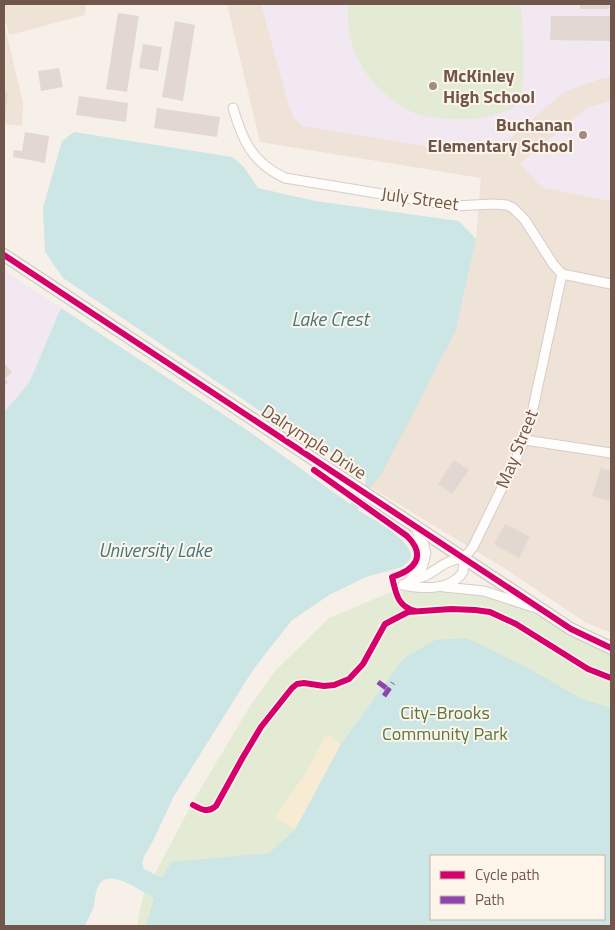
<svg xmlns="http://www.w3.org/2000/svg" width="615" height="930" font-family="'Titillium Web',sans-serif">
<style>
.residential{fill:#efe2d7}
.education{fill:#f1e8f1}
.green{fill:#e4ebd5;fill-rule:evenodd}
.sand{fill:#f7ecd3}
.water{fill:#cce5e5;fill-rule:evenodd}
.building{fill:#e2d8d1}
.lines{fill:none;stroke-linecap:round;stroke-linejoin:round}
.minor-casing{stroke:#d5cdc7;stroke-width:11}
.tertiary-casing{stroke:#d5cdc7;stroke-width:14}
.minor{stroke:#fefdfc;stroke-width:9}
.tertiary{stroke:#fefdfc;stroke-width:11}
.quiet{stroke:#8e44ad;stroke-width:5;stroke-dasharray:10 5;stroke-linecap:butt}
.cycleway-casing{stroke:#fef5ea;stroke-width:9}
.cycleway{stroke:#d6006c;stroke-width:6}
.poi-dot{fill:#a08c82;stroke:#fef5ea;stroke-width:2}
.labels{text-anchor:middle;stroke-width:4;stroke-linejoin:round;paint-order:stroke}
.poi-label{font-size:18px;font-weight:bold;fill:#71564b;stroke:#fef5ea;text-anchor:start}
.street-label{font-size:18px;fill:#71564b;stroke:#fef5ea}
.park-label{font-size:18px;fill:#577744;stroke:#fef5ea}
.water-label{font-size:19px;font-style:italic;fill:#43777d;stroke:#fef5ea}
</style>
<rect width="100%" height="100%" fill="#f6f0e9"/>
<g class="residential">
<path d="M4 4H86L85 15 9 35 4 16Z"/>
<path d="M227 4H611V200L515 183 611 201V633L585 622 504 568 370 487 456 330 476 239 481 178 260 142Z"/>
<path d="M4 24 23 102 22 126 4 124Z"/>
</g>
<g class="education">
<path d="M261 4H611V77L600 79 564 92 496 151 480 155 302 126 293 117 286 96Z"/>
<path d="M611 101V200L541 187 520 163 588 107Z"/>
<path d="M4 270 61 308 29 383 7 409 4 411Z"/>
</g>
<g class="green">
<path d="M349 4H521C522 20 527 91 519 102 513 111 499 113 489 116 472 121 430 120 414 113 373 94 342 51 349 4Z"/>
<path d="M467 588 541 610 611 648V926H137L143 896 195 798 250 706 275 671 329 618 391 592ZM431 856H604V919H431Z"/>
</g>
<path class="sand" d="M326 734 341 744 295 830 275 817 308 770Z"/>
<path class="water" d="M74 132 232 157 243 166 258 188 315 201 459 221 476 239 456 330 382 473C373 484 361 496 358 510 373 520 411 538 411 557L408 562 402 567 366 577 329 595 291 621 253 670 174 796 153 841 144 856 142 863 144 869 162 878 171 862 269 853 295 830 341 744 403 659 435 640 467 638 526 667 580 698 611 708V926H146L154 898C140 891 105 864 97 889 95 894 95 900 94 905 92 912 88 920 84 926H4V411L7 409 29 383 61 308 247 430 350 504C357 500 369 484 365 476 363 473 359 470 357 467L263 413 63 278 45 252 43 208 62 141ZM431 856H604V919H431Z"/>
<g class="building">
<rect x="580" y="4" width="29" height="5"/>
<path d="M118 13 139 16 127 92 106 89Z"/>
<path d="M551 16H611V41L550 40Z"/>
<path d="M175 21 195 25 183 101 162 97Z"/>
<path d="M143 44 162 47 158 71 139 68Z"/>
<path d="M59 68 63 87 41 91 38 71Z"/>
<path d="M4 92 8 93 5 117H4Z"/>
<path d="M79 96 128 103 126 122 76 115Z"/>
<path d="M157 108 220 117 217 137 154 128Z"/>
<path d="M25 132 49 136 45 163 13 157 14 150 22 151Z"/>
<path d="M4 363 12 372 5 379 8 382 4 387Z"/>
<path d="M454 460 469 470 452 494 438 484Z"/>
<path d="M601 468 611 471V493L609 501 592 496Z"/>
<path d="M505 524 530 537 519 558 494 544Z"/>
</g>
<g class="lines">
<g class="minor-casing">
<g id="minor">
<path d="M233 108C243 142 252 162 285 178L455 206 493 204 507 205 513 208 525 220 553 264 562 274 611 284"/>
<path d="M525 440 611 453"/>
<path d="M411 579 422 568 426 553 424 545 419 539 417 527"/>
<path d="M403 585C423 589 450 591 463 572L464 558 473 547 517 457 529 427 562 274"/>
<path d="M403 585C410 580 417 579 425 576 440 568 445 560 464 558"/>
<path d="M444 587 484 591 536 608"/>
</g>
</g>
<g class="tertiary-casing">
<path id="tertiary" d="M4 255 571 629 611 648"/>
</g>
<use href="#minor" class="minor"/>
<use href="#tertiary" class="tertiary"/>
<g class="quiet">
<path d="M378 682 389 690"/>
<path d="M384 696 393 683"/>
</g>
<g class="cycleway-casing">
<g id="cycleway">
<path d="M4 255 571 629 611 648"/>
<path d="M314 470 407 536C427 556 415 570 392 577 396 593 397 606 415 611"/>
<path d="M193 805C202 810 208 813 216 806L243 757 261 727 292 688 297 684 304 683 324 686 334 685 349 679 363 664 385 624 408 612 451 609 475 610 490 612 516 624 588 669 611 678"/>
</g>
</g>
<use href="#cycleway" class="cycleway"/>
</g>
<g class="poi-dot">
<circle cx="433" cy="86" r="5"/>
<circle cx="583" cy="135" r="5"/>
</g>
<g class="labels">
<g class="poi-label">
<text x="443" y="82">McKinley<tspan x="443" dy="21">High School</tspan></text>
<text x="573" y="131" text-anchor="end">Buchanan<tspan x="573" dy="21">Elementary School</tspan></text>
</g>
<g class="street-label">
<text transform="translate(420 199) rotate(8)" y="6">July Street</text>
<text transform="translate(314 442) rotate(33)" y="6">Dalrymple Drive</text>
<text transform="translate(517 449) rotate(-68)" y="6">May Street</text>
</g>
<g class="park-label">
<text x="445" y="719">City-Brooks<tspan x="445" dy="21">Community Park</tspan></text>
</g>
<g class="water-label">
<text x="330" y="326">Lake Crest</text>
<text x="155" y="557">University Lake</text>
</g>
</g>
<rect width="615" height="930" fill="none" stroke="#71564b" stroke-width="10"/>
<rect x="430" y="855" width="175" height="65" fill="#fef5ea" stroke="#c6b5aa"/>
<rect x="440" y="871" width="25" height="8" fill="#d6006c" stroke="#c6b5aa"/>
<text x="475" y="880" font-size="15" fill="#71564b">Cycle path</text>
<rect x="440" y="896" width="25" height="8" fill="#8e44ad" stroke="#c6b5aa"/>
<text x="475" y="905" font-size="15" fill="#71564b">Path</text>
</svg>
